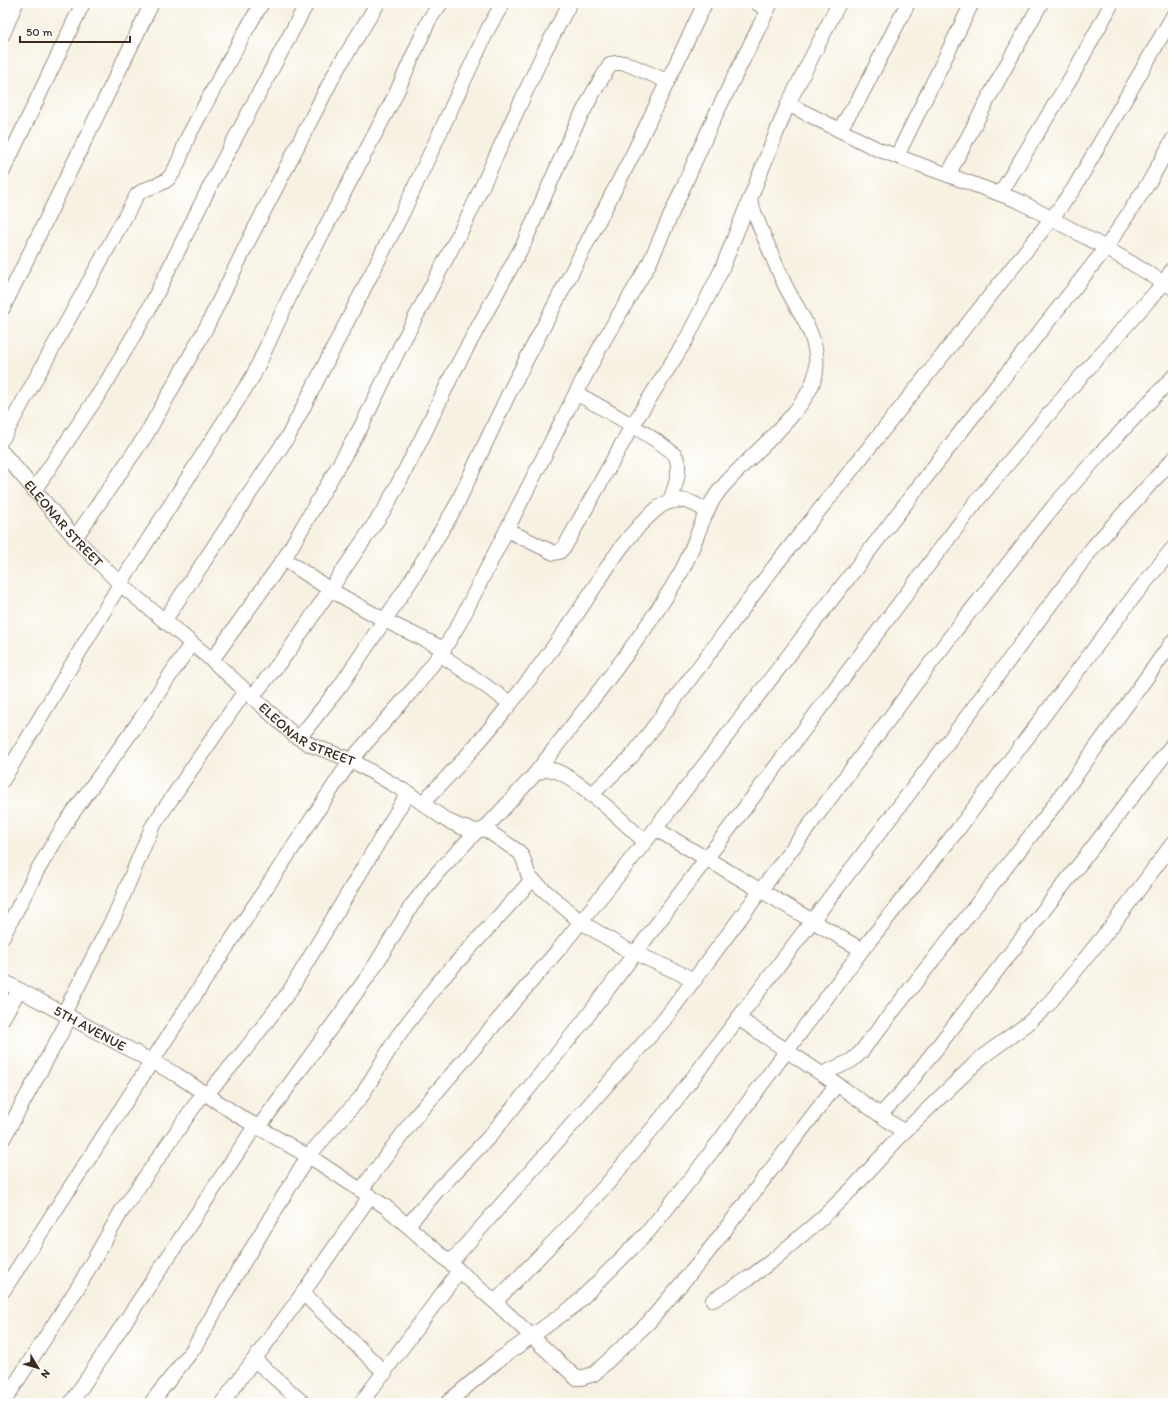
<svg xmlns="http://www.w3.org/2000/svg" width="1176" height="1406" font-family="Itim,sans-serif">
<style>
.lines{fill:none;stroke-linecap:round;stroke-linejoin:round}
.street-casing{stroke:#998e80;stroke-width:16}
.street{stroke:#fff;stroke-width:14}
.labels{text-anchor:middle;stroke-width:3.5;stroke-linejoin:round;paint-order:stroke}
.street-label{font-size:14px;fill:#3b2a1e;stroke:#fff}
</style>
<rect width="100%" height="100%" fill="#fff"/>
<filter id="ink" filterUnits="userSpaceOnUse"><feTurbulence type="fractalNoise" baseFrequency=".025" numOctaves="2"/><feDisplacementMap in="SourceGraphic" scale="8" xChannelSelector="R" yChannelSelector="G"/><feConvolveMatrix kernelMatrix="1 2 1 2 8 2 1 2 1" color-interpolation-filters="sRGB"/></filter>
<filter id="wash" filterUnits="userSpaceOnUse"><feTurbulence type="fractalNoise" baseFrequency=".012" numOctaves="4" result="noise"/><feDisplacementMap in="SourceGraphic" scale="16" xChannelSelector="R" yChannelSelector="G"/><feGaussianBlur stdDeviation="0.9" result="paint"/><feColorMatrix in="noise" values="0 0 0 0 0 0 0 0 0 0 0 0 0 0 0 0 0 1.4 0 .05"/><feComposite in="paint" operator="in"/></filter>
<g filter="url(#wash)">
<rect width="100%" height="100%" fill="#f7f1e1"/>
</g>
<g filter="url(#ink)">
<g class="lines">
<g class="street-casing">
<g id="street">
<path d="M757 3 767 10"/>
<path d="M3 34 16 3"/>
<path d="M788 104 877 149 1019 201 1106 248 1173 288"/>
<path d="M839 130 859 99 908 3"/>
<path d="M897 156 972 3"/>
<path d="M3 171 83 3"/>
<path d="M948 175 995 86 1041 3"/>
<path d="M1000 194 1071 78 1112 3"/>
<path d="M3 308 152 3"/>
<path d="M576 393C592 402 671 446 676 457 682 472 674 488 670 502"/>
<path d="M3 438 137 195C146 186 160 187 169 178 179 167 182 150 188 137 212 92 236 46 262 3"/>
<path id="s1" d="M3 453 75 538 120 584 212 660 294 735 311 745 351 760 408 793 446 820 461 827 477 831 485 829 491 822 535 774C541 771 546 768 552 770 573 773 628 826 645 842"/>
<path d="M35 489 105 385 149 309 215 176 307 3"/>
<path d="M507 530 554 553 559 552 565 546 632 426 686 340 721 271 788 104 839 3"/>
<path d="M75 538 146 435 207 326 249 240 336 71 378 3"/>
<path d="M284 559 329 589 384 620 444 649"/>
<path d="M164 621 289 435 403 212 489 27 503 3"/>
<path d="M440 654 510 703"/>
<path d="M212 660 284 559 361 427 400 347 469 215 543 54 570 3"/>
<path d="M252 697 288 652 386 507 421 440 452 375 524 243 574 129 593 93 610 65 615 63H625L667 81"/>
<path d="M299 738 341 685 412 579 455 508 510 391 633 154 705 3"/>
<path d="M535 774C584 709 640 643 681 572 697 544 702 508 725 484 749 456 811 409 816 371 820 336 798 312 784 283 772 256 760 229 750 201"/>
<path d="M3 780 120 584 253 376 294 287 394 98 429 20 441 3"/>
<path d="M591 795 632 756 774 567 1052 218 1073 190 1173 16"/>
<path d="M422 803C478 748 527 685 572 621 599 583 621 538 658 508 675 495 692 500 707 512"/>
<path d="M485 829 519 852 523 858 529 877 581 922 624 948 695 980"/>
<path d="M656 829 862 950"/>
<path d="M3 936 38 869 69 818 138 723 191 644"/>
<path id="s2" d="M3 981 177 1075 239 1116 318 1162 386 1207 495 1302 571 1373 576 1378H581L594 1374 649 1322 704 1257 837 1084"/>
<path d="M64 1013 115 915 152 827 245 691"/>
<path d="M3 1018 19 990"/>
<path d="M738 1018 844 1089 904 1132"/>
<path d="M822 1074 851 1061 860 1053 1050 811 1173 641"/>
<path d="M207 1094 245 1050 289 992 408 793"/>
<path d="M880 1115 904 1090 1173 744"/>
<path d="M259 1127 371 972 412 905 438 872 477 831"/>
<path d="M3 1139 70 1017"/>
<path d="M361 1190 416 1116 559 949 645 842 970 420 1106 248 1151 179 1173 139"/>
<path d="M408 1225 436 1192 490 1136 583 1022 976 502 1068 391 1164 283 1173 268"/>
<path d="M450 1263 664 1020 954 632 1053 507 1099 455 1173 377"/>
<path d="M3 1291 191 1001 351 760 417 685 444 649 460 622 576 393 604 340 649 264 714 118 771 3"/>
<path d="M303 1293 385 1373"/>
<path d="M713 1300 749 1278 773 1260 822 1218 853 1188 904 1132 982 1057 1026 1025 1047 1006 1114 923 1173 843"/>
<path d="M495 1302 569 1226 608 1183 676 1100 939 754 1094 546 1173 459"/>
<path d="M255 1360 303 1403"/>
<path d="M3 1403 80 1284 121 1212 204 1092"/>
<path d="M71 1403 256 1125"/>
<path d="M151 1403 194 1348 234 1278 308 1156 361 1097 397 1037 438 983 532 880"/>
<path d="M222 1403 298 1300 370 1196"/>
<path d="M361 1403 459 1271"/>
<path d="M447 1403 497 1361 574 1306 647 1233 694 1175 862 950 959 828 1131 600 1173 548"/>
</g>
</g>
<use href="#street" class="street"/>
</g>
</g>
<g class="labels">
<g class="street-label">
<text dy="5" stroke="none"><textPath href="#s1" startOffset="93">ELEONAR STREET</textPath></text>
<text dy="5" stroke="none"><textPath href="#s1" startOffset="417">ELEONAR STREET</textPath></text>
<text dy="5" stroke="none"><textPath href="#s2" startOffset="99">5TH AVENUE</textPath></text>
</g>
</g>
<rect width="1176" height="1406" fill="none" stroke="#fff" stroke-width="16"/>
<g transform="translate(38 1368) rotate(128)" stroke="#ffffff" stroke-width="3" paint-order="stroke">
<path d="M0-3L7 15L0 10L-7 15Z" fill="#3b2a1e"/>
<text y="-6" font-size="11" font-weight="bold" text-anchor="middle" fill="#3b2a1e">N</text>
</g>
<path d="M20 36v6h110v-6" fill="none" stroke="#3b2a1e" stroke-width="2"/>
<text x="26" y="36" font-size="12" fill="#3b2a1e" stroke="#ffffff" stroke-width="3" paint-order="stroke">50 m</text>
</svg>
